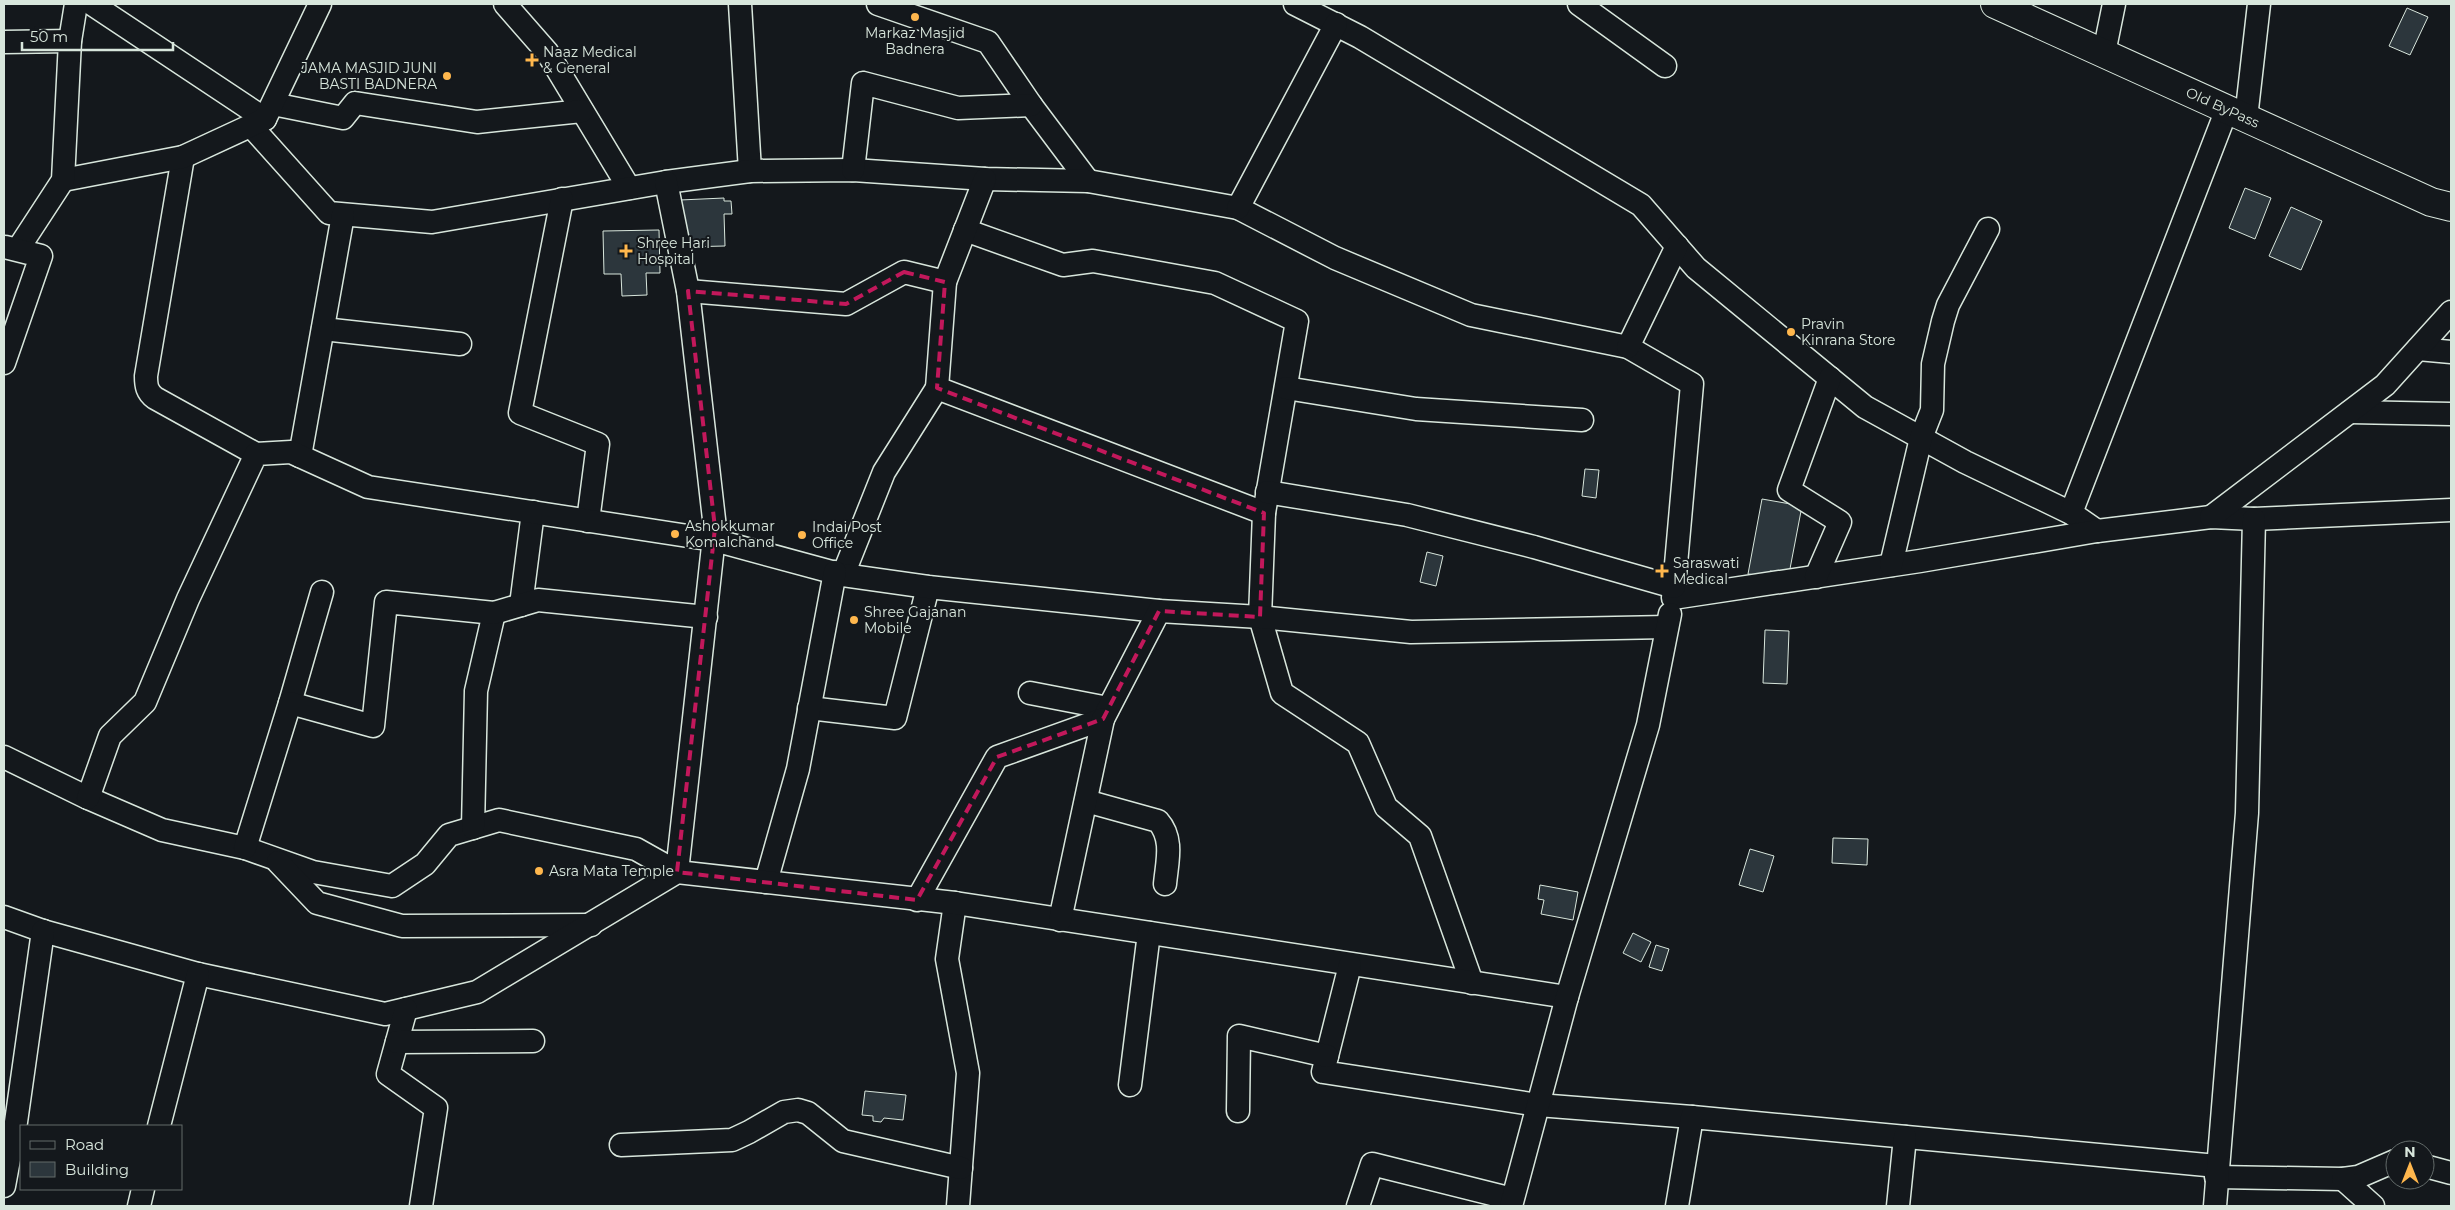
<svg xmlns="http://www.w3.org/2000/svg" width="2455" height="1210" font-family="Montserrat,sans-serif">
<style>
.building{fill:#2c363c;stroke:#d8e6dc}
.lines{fill:none;stroke-linecap:round;stroke-linejoin:round}
.minor-casing{stroke:#d8e6dc;stroke-width:25}
.highway-casing{stroke:#d8e6dc;stroke-width:30}
.minor{stroke:#14181c;stroke-width:22}
.highway{stroke:#14181c;stroke-width:28}
.marked{fill:none;stroke:#c2185b;stroke-width:4;stroke-dasharray:10 6;stroke-linejoin:round}
.poi-dot{fill:#ffb74d;stroke:#14181c;stroke-width:2}
.labels{text-anchor:middle;stroke-width:4;stroke-linejoin:round;paint-order:stroke}
.poi-label{font-size:14px;fill:#d8e6dc;stroke:#14181c;text-anchor:start}
.street-label{font-size:14px;fill:#d8e6dc;stroke:#14181c}
</style>
<rect width="100%" height="100%" fill="#14181c"/>
<g class="building">
<path d="M2407 8 2428 17 2410 55 2389 46Z"/>
<path d="M2245 188 2271 198 2255 239 2229 228Z"/>
<path d="M724 198V201H731L732 214H724L725 246 682 247 680 200Z"/>
<path d="M2291 207 2322 221 2301 270 2269 256Z"/>
<path d="M659 230 660 273H646L647 295 622 296 621 274H604L603 231Z"/>
<path d="M1585 469 1599 470 1596 498 1582 496Z"/>
<path d="M1762 499 1802 506 1789 574 1770 571 1769 577 1748 574Z"/>
<path d="M1427 552 1443 556 1436 586 1420 582Z"/>
<path d="M1765 630 1789 631 1787 684 1763 683Z"/>
<path d="M1833 838 1868 839 1867 865 1832 863Z"/>
<path d="M1750 849 1774 856 1763 892 1739 885Z"/>
<path d="M1540 885 1578 892 1573 920 1541 914 1544 900 1538 899Z"/>
<path d="M1633 933 1651 942 1641 962 1623 953Z"/>
<path d="M1656 945 1669 949 1662 971 1649 967Z"/>
<path d="M865 1091 906 1095 903 1120 884 1118 881 1122 873 1121V1116L862 1115Z"/>
</g>
<g class="lines">
<g class="minor-casing">
<g id="minor">
<path d="M92 4 265 119"/>
<path d="M505 4 547 52 629 188"/>
<path d="M740 4 750 171"/>
<path d="M878 4 988 42 1031 105 1088 181"/>
<path d="M1295 4 1360 37 1641 205 1696 268 1865 407 1965 462 2071 513 2097 531"/>
<path d="M1579 4 1665 66"/>
<path d="M4 42 70 41"/>
<path d="M2104 53 2114 4"/>
<path d="M273 104 343 118 355 103 477 122 582 111"/>
<path d="M2246 118 2259 4"/>
<path d="M251 126 329 213 432 222 666 182 750 171 853 170 985 179 1088 181 1238 208 1335 258 1471 315 1628 347 1692 384 1673 598 1920 561 2097 531 2211 517 2254 519 2451 510"/>
<path d="M183 157 146 376C146 386 147 392 155 398L256 454"/>
<path d="M853 170 863 83 958 108 1031 105"/>
<path d="M63 180 183 157 265 119 320 4"/>
<path d="M562 199 520 413 598 444 588 521"/>
<path d="M1238 208 1336 24"/>
<path d="M965 230 1063 265 1093 261 1215 283 1297 321 1264 513 1260 617 1282 693 1358 743 1386 807 1420 836 1472 983"/>
<path d="M18 249 63 180 70 41 76 4"/>
<path d="M945 282 937 388 1264 513"/>
<path d="M688 291 846 304 904 272 945 282 985 179"/>
<path d="M323 329 460 344"/>
<path d="M1628 347 1677 246"/>
<path d="M2418 349 2451 352"/>
<path d="M4 363 41 256 5 247"/>
<path d="M1286 388 1416 409 1582 420"/>
<path d="M2350 412 2451 414"/>
<path d="M300 456 343 215"/>
<path d="M1267 492 1407 515 1534 547 1674 587"/>
<path d="M2071 513 2227 109"/>
<path d="M2211 517 2385 385 2451 312"/>
<path d="M1891 565 1921 438 1932 410 1933 364 1943 321 1948 305 1988 229"/>
<path d="M843 575 884 472 937 388"/>
<path d="M1816 577 1840 522 1789 490 1830 378"/>
<path d="M521 605 533 512"/>
<path d="M1030 693 1108 708"/>
<path d="M290 703 322 592"/>
<path d="M809 708 895 718 928 587"/>
<path d="M4 757 88 798 162 830 245 848 313 872 392 886 425 864 449 835 499 820 636 849 677 872 715 528 688 291 666 182"/>
<path d="M88 798 110 736 145 702 188 599 256 454 291 452 368 487 714 540 843 575 928 587 1159 611 1260 617 1411 632 1667 627"/>
<path d="M1086 801 1158 821C1174 839 1167 862 1165 884"/>
<path d="M473 828 476 691 494 613"/>
<path d="M245 848 290 703 373 726 386 602 494 613 538 600 706 617"/>
<path d="M278 862 317 903 402 926 591 925"/>
<path d="M766 882 798 769 835 572"/>
<path d="M917 900 997 757 1103 719 1159 611"/>
<path d="M955 903 947 959 968 1073 958 1206"/>
<path d="M4 917 43 931 198 974 385 1014 477 992 677 872 955 903 1567 997"/>
<path d="M1060 920 1103 719"/>
<path d="M1350 965 1323 1072 1538 1105 1692 1117"/>
<path d="M406 1009 388 1074 436 1108 421 1206"/>
<path d="M397 1042 533 1041"/>
<path d="M1130 1085 1149 933"/>
<path d="M1238 1111 1239 1036 1327 1056"/>
<path d="M159 1126 198 974"/>
<path d="M621 1145 732 1140 749 1132 784 1112 798 1110 808 1113 843 1141 961 1168"/>
<path d="M2425 1166 2451 1173"/>
<path d="M2216 1177 2343 1179 2358 1177 2395 1161"/>
<path d="M2343 1179 2373 1206"/>
<path d="M4 1186 16 1122 43 931"/>
<path d="M139 1206 143 1189"/>
<path d="M1358 1206 1372 1164 1512 1199"/>
<path d="M1511 1206 1567 997 1648 725 1670 614"/>
<path d="M1677 1206 1692 1117 2217 1166"/>
<path d="M1898 1206 1905 1137"/>
<path d="M2215 1206 2247 813 2254 519"/>
</g>
</g>
<g class="highway-casing">
<g id="highway">
<path id="s1" d="M1995 4 2431 202 2451 207"/>
</g>
</g>
<use href="#minor" class="minor"/>
<use href="#highway" class="highway"/>
</g>
<path class="marked" d="M904 272 945 282 937 388 1264 513 1260 617 1159 611 1103 719 997 757 917 900 677 872 715 528 688 291 846 304Z"/>
<g class="poi-dot">
<circle cx="915" cy="17" r="5"/>
<path d="M529.5 52.5h5v5h5v5h-5v5h-5v-5h-5v-5h5z"/>
<circle cx="447" cy="76" r="5"/>
<path d="M623.5 243.5h5v5h5v5h-5v5h-5v-5h-5v-5h5z"/>
<circle cx="1791" cy="332" r="5"/>
<circle cx="675" cy="534" r="5"/>
<circle cx="802" cy="535" r="5"/>
<path d="M1659.5 563.5h5v5h5v5h-5v5h-5v-5h-5v-5h5z"/>
<circle cx="854" cy="620" r="5"/>
<circle cx="539" cy="871" r="5"/>
</g>
<g class="labels">
<g class="poi-label">
<text x="915" y="38" text-anchor="middle">Markaz Masjid<tspan x="915" dy="16">Badnera</tspan></text>
<text x="543" y="57">Naaz Medical<tspan x="543" dy="16">&amp; General</tspan></text>
<text x="437" y="73" text-anchor="end">JAMA MASJID JUNI<tspan x="437" dy="16">BASTI BADNERA</tspan></text>
<text x="637" y="248">Shree Hari<tspan x="637" dy="16">Hospital</tspan></text>
<text x="1801" y="329">Pravin<tspan x="1801" dy="16">Kinrana Store</tspan></text>
<text x="685" y="531">Ashokkumar<tspan x="685" dy="16">Komalchand</tspan></text>
<text x="812" y="532">Indai Post<tspan x="812" dy="16">Office</tspan></text>
<text x="1673" y="568">Saraswati<tspan x="1673" dy="16">Medical</tspan></text>
<text x="864" y="617">Shree Gajanan<tspan x="864" dy="16">Mobile</tspan></text>
<text x="549" y="876">Asra Mata Temple</text>
</g>
<g class="street-label">
<text dy="5" stroke="none"><textPath href="#s1" startOffset="250">Old ByPass</textPath></text>
</g>
</g>
<rect width="2455" height="1210" fill="none" stroke="#d8e6dc" stroke-width="10"/>
<rect x="20" y="1125" width="162" height="65" fill="#14181c" stroke="#626a69"/>
<rect x="30" y="1141" width="25" height="8" fill="#14181c" stroke="#626a69"/>
<text x="65" y="1150" font-size="15" fill="#d8e6dc">Road</text>
<rect x="30" y="1162" width="25" height="15" fill="#2c363c" stroke="#626a69"/>
<text x="65" y="1175" font-size="15" fill="#d8e6dc">Building</text>
<g transform="translate(2410 1165)"><circle r="24" fill="#14181c" stroke="#626a69"/>
<path d="M0-4L9 19L0 12L-9 19Z" fill="#ffb74d"/>
<text y="-8" font-size="14" font-weight="bold" text-anchor="middle" fill="#d8e6dc">N</text>
</g>
<path d="M22 42v8h151v-8" fill="none" stroke="#d8e6dc" stroke-width="2.5"/>
<text x="30" y="42" font-size="15" fill="#d8e6dc" stroke="#14181c" stroke-width="4" paint-order="stroke">50 m</text>
</svg>
